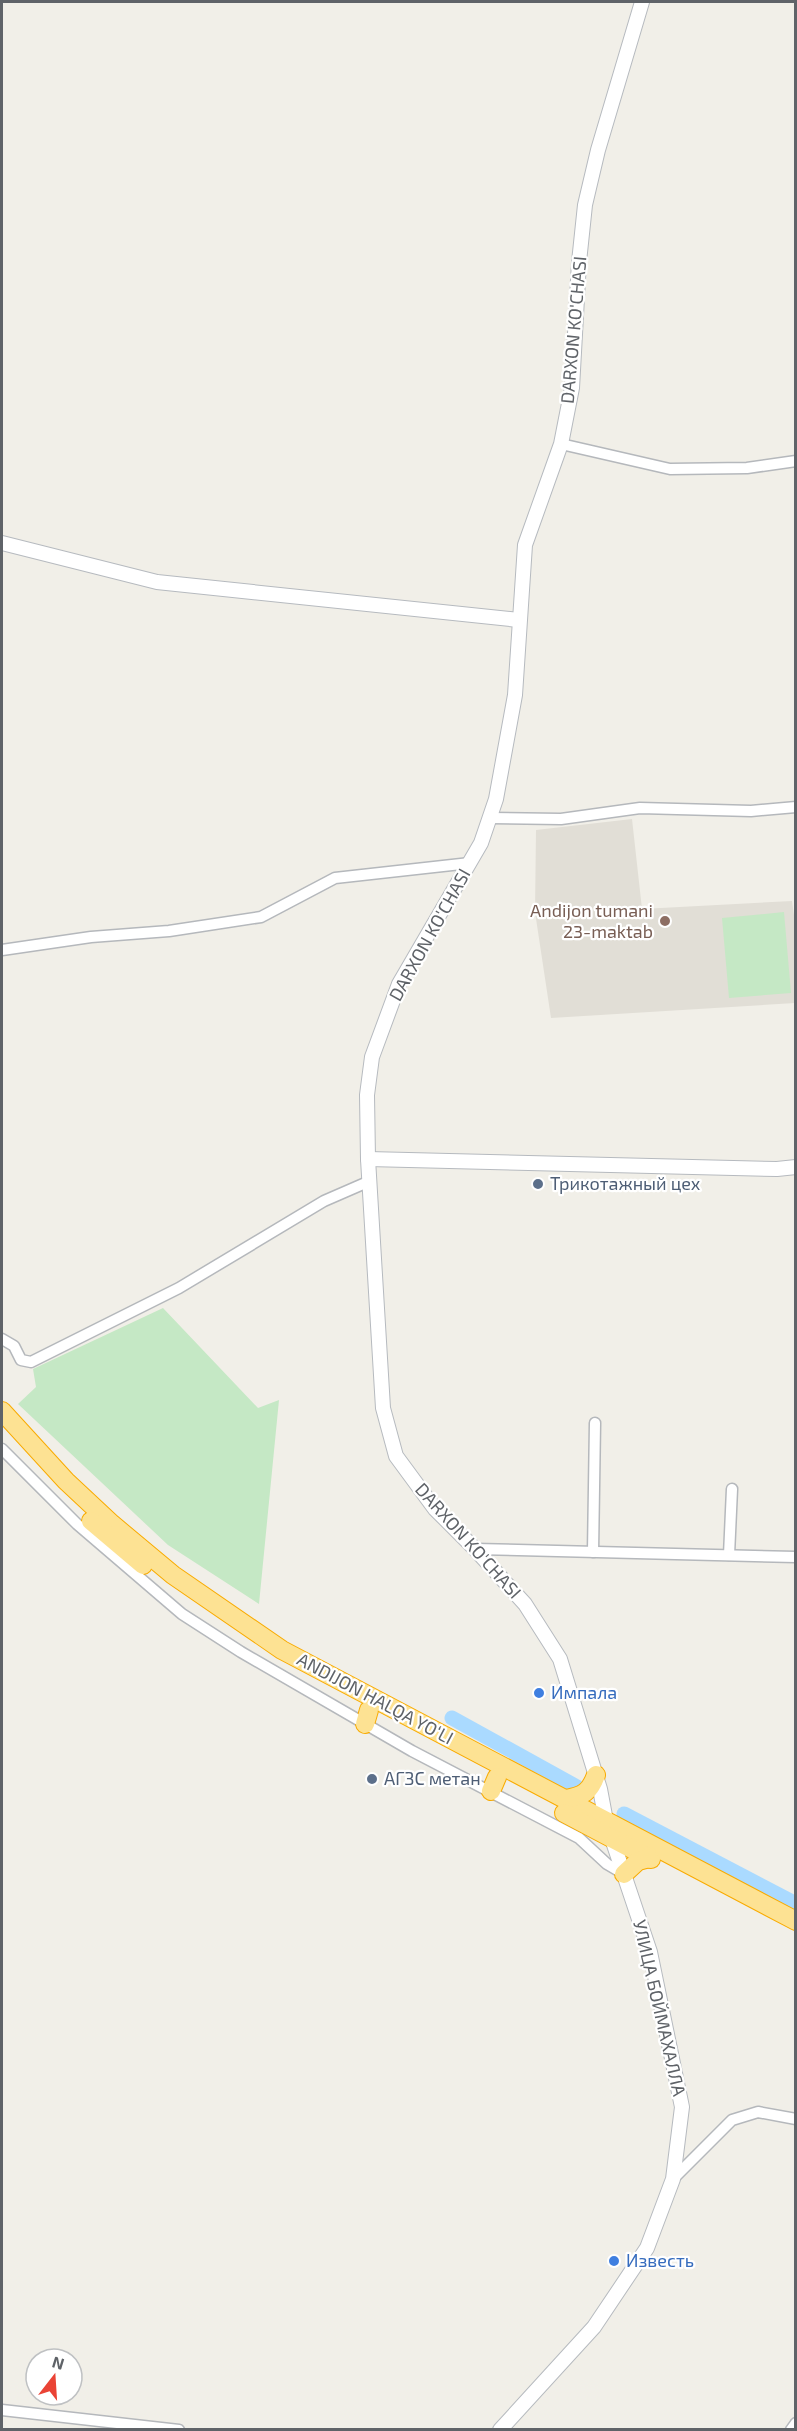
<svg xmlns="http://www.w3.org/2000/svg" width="797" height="2431" font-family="'Exo 2',sans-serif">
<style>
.education{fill:#e1ded6}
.green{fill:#c5e8c5}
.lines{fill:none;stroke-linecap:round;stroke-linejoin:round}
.river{stroke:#aadaff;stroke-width:15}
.street-casing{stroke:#b5b8bc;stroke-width:13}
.secondary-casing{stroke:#b6babf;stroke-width:16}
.highway-casing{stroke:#f9ab00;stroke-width:20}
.street{stroke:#fff;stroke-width:10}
.secondary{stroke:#fff;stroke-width:14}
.highway{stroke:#fde293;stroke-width:18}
.education-dot{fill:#8d6e63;stroke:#fff;stroke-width:2}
.service-dot{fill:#5c6f8a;stroke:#fff;stroke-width:2}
.shop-dot{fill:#3f7fe0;stroke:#fff;stroke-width:2}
.labels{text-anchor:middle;stroke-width:4.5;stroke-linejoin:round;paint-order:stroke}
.street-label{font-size:18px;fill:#5f6368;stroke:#fff}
.education-label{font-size:18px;fill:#785e54;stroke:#fff;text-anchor:end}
.service-label{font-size:18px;fill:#4e5e75;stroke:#fff;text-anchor:start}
.shop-label{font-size:18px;fill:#366cbe;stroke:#fff;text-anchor:start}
</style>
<rect width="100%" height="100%" fill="#f1efe8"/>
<path class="education" d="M632 819 642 909 792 901 796 929 795 1003 551 1018 535 912 536 830Z"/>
<g class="green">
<path d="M784 912 791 993 729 998 722 918Z"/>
<path d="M163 1308 258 1408 279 1400 259 1604 168 1545 18 1404 36 1387 33 1369Z"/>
</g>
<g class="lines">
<g class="river">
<path d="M452 1718 577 1787"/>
<path d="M624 1814 796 1904"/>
</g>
<g class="street-casing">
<g id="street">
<path d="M561 444 670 469 747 468 796 461"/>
<path d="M490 818 561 819 640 808 751 811 796 807"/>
<path d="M2 950 91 937 169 931 261 917 335 878 470 863"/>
<path d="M2 1339 14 1346 21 1360 31 1362 179 1288 324 1201 370 1181"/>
<path d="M2 1449 77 1524 182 1614 241 1652 412 1751 579 1838 607 1864 624 1874"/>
<path d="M475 1549 796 1557"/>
<path d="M593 1552 595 1423"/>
<path d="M729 1555 732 1489"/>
<path d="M673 2179 732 2120 758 2112 796 2119"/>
<path d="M2 2410 179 2430"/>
<path d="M791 2430 796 2423"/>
</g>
</g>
<g class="secondary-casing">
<g id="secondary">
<path d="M2 543 157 582 519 620"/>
<path d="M368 1159 777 1169 796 1167"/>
<path d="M500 2430 594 2327 647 2248 673 2179 682 2107 650 1952 606 1821 600 1789 560 1659 525 1604 475 1549 435 1509 396 1456 383 1408 368 1159 367 1095 372 1057 399 984 481 843 496 799 515 695 525 545 561 444 572 388 579 262 585 205 598 150 642 2"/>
</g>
</g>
<g class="highway-casing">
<g id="highway">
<path d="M2 1411 66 1481 112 1524 173 1575 282 1650 796 1921"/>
<path d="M91 1521 143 1565"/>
<path d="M365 1724 369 1710"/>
<path d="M491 1791 497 1777"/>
<path d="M566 1799C583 1796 590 1792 596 1775"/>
<path d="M564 1813 651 1859"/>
<path d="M624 1874 638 1861 649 1858"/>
</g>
</g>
<use href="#street" class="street"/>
<use href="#secondary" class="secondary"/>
<use href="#highway" class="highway"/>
</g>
<circle class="education-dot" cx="665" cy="921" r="6"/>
<g class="service-dot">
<circle cx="538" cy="1184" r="6"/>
<circle cx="372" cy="1779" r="6"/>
</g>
<g class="shop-dot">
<circle cx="539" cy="1693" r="6"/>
<circle cx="614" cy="2261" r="6"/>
</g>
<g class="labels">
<g class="street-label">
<text transform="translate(574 330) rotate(-85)" y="6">DARXON KO'CHASI</text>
<text transform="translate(430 935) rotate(-61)" y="6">DARXON KO'CHASI</text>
<text transform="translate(468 1541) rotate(48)" y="6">DARXON KO'CHASI</text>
<text transform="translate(375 1699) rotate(28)" y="6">ANDIJON HALQA YO‘LI</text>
<text transform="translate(659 2008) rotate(77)" y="6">УЛИЦА БОЙМАХАЛЛА</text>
</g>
<g class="education-label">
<text x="653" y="917">Andijon tumani<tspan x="653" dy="21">23-maktab</tspan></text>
</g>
<g class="service-label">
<text x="550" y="1190">Трикотажный цех</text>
<text x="384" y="1785">АГЗС метан</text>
</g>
<g class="shop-label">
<text x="551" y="1699">Импала</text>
<text x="626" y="2267">Известь</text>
</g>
</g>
<rect width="797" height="2431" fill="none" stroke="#5f6368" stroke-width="6"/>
<g transform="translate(54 2377) rotate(17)"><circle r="28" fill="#ffffff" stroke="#bfc1c3" stroke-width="1.5"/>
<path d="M0-4.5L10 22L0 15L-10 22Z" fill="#ea4335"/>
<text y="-9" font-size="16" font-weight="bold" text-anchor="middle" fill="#5f6368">N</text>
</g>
</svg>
